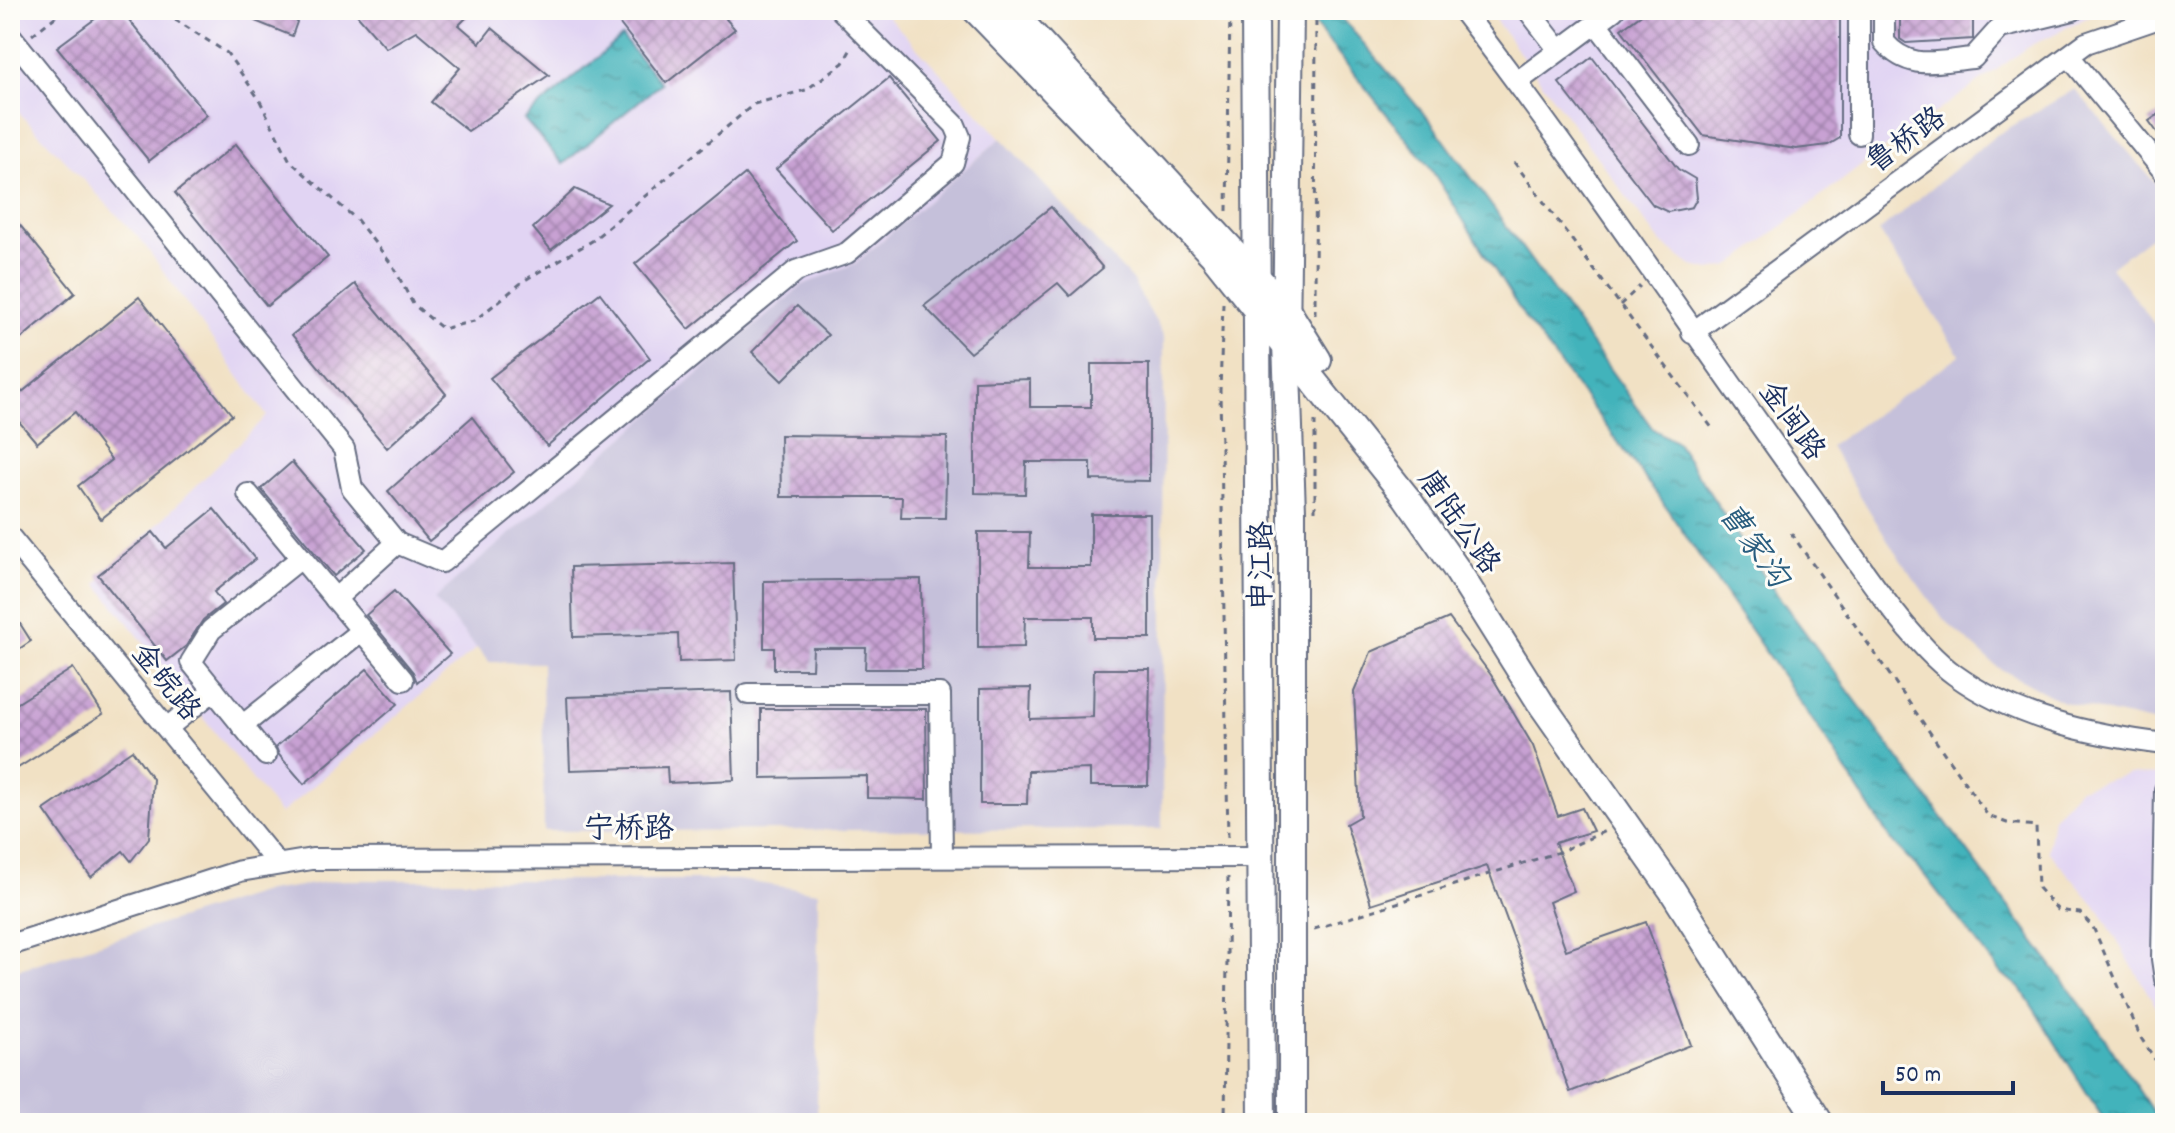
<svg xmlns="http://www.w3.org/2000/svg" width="2175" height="1133" font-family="Dekko,'LXGW WenKai TC',sans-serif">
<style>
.built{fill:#e1d4f3}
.industrial{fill:#c5c0da}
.water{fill:url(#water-ripples);stroke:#2f718c;stroke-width:2}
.building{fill:url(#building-cross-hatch)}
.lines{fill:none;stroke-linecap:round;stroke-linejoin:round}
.minor-casing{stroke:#666d82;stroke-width:24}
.major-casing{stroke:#666d82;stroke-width:30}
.path{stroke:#666d82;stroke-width:3;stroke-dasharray:6 6;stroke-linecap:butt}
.minor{stroke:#fff;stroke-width:20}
.major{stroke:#fff;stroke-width:26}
.labels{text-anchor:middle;stroke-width:6;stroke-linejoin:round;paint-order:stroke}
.street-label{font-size:30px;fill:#1b2f5e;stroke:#fdfcf7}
.water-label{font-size:32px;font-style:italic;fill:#295d7f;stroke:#fdfcf7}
</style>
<defs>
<pattern id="water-ripples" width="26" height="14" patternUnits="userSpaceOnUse" patternTransform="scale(2)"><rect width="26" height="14" fill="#43b3bb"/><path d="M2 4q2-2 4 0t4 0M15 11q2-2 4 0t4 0" fill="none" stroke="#37929b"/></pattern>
<pattern id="building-cross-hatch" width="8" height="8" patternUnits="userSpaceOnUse" patternTransform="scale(2)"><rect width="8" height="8" fill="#c8a1d3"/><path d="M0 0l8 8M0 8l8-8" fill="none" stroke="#a284ae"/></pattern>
</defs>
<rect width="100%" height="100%" fill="#fdfcf7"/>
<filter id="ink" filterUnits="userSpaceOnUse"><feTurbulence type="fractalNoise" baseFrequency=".0125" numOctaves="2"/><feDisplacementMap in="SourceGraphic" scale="16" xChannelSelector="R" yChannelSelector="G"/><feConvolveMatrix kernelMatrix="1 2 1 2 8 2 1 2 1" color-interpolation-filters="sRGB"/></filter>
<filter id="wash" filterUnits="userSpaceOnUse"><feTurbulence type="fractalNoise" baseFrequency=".006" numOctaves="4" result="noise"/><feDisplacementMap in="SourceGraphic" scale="32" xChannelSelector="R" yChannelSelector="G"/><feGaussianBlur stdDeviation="1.8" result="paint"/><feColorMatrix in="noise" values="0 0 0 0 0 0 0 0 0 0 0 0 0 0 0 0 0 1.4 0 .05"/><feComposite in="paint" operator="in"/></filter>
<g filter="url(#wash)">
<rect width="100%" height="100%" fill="#f1e1c4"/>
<g class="built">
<path d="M10 10H882L1001 138 856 263 803 285 435 599 478 647 280 814 97 584 267 416 141 240 10 103Z"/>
<path d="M1488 10H2102L2030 46 1870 159 1730 266 1710 270 1692 266 1660 242Z"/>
<path d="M2129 774 2165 775V1022L2099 910 2048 851 2053 817 2080 788Z"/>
</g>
<g class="industrial">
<path d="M2075 89 2165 195V225L2111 267 2165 338V725L2063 702 1997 667 1944 620 1894 551 1830 446 1960 355 1879 231 1995 136Z"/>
<path d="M1001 138 1132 280 1164 336 1162 829 544 831 542 663 489 662 434 599 803 285 856 263Z"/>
<path d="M340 880H737L818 892 817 1123H10V972L267 891Z"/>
</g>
<g class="water">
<path d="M1303 10H1335L1431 122 1653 429 1677 443 1770 585 2096 1025 2160 1123H2106L2022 990 1999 971 1922 872 1891 840 1829 744 1654 490 1525 318 1431 169Z"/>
<path d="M622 37 661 83 563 164 524 119Z"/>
</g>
<g id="blocks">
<g class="building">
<path d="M107 10H121L207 115 149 161 57 47Z"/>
<path d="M259 10H288L297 22 292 36 255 21Z"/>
<path d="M353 10H474L459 25 480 43 492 28 549 75 468 131 431 102 460 68 416 31 386 48Z"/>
<path d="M609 10H736L726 19 735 29 666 83Z"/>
<path d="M1647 10H1840V138L1828 145 1796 149 1703 135 1621 29Z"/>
<path d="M1900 10H1973V39L1906 43 1900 39Z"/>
<path d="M1592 57 1678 169 1695 179 1697 198 1692 207 1668 212 1653 205 1559 83Z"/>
<path d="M889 78 941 141 832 230 776 169Z"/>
<path d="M2165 110V143L2149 121Z"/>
<path d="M236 144 328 257 267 306 175 193Z"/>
<path d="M745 174 797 241 689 329 635 264Z"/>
<path d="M575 189 609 204 551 250 533 228Z"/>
<path d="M1051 207 1103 268 1070 296 1058 283 970 353 924 306Z"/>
<path d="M10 213 75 293 10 348Z"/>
<path d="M355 284 446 394 387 448 292 335Z"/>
<path d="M600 293 650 358 547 446 490 378Z"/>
<path d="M139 297 232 415 101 519 78 486 111 460 75 412 37 443 10 411V402Z"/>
<path d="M797 306 828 335 782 381 752 352Z"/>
<path d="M1091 364H1149V481L1091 480V462H1026L1025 494 975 493V381L1030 379V407H1091Z"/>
<path d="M472 417 514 472 429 541 388 491Z"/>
<path d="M780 435 947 437 945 518H901L902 497H781Z"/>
<path d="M292 462 366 549 334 576 261 489Z"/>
<path d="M214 509 255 559 214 592 223 604 203 620 186 646 167 661 98 575 153 532 166 548Z"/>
<path d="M1091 514H1150V638H1093V617H1025L1024 647 978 648V532H1030L1029 567H1091Z"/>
<path d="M733 563 736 660 679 662 678 634 573 637 571 567Z"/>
<path d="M921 579 922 669H865L866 648H813L812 669H774V648H764V581Z"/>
<path d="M394 591 450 654 417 682 413 672 366 615Z"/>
<path d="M10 608 31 641 10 655Z"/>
<path d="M1449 618 1491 675 1533 746 1558 816 1582 808 1593 831 1555 843 1574 891 1549 902 1566 950 1646 922 1691 1045 1570 1092 1487 866 1371 904 1346 824 1360 816 1354 692 1371 652Z"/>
<path d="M73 668 103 714 10 773V708Z"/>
<path d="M367 669 398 704 304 784 279 755 276 747Z"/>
<path d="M1094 669H1150L1148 786H1090V769L1028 771 1027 804H980V689L1031 688 1030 719 1093 717Z"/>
<path d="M731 692 734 780 668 783 667 767 570 770 567 697Z"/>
<path d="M761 709H926L927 799 867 798V776L761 778Z"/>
<path d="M132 750 153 779 149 838 131 861 123 851 91 877 44 810Z"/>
</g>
</g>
</g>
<g filter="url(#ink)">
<use href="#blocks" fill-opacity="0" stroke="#666d82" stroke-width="2"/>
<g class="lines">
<g class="minor-casing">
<g id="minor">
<path d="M1462 10C1584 168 1694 335 1811 496 1847 546 1907 641 1955 675 2016 719 2092 735 2165 744"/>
<path d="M1528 10 1559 50"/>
<path d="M1859 10V134"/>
<path d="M1884 10V42C1910 72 1937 61 1973 58L2000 28 2073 10"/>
<path d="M1596 23 1689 145"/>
<path d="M10 35 344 449 352 488 397 543 442 562 796 271 847 253 953 163 960 137 955 125 841 10"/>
<path d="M2069 56 2165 173"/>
<path d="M1517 82 1614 10"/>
<path d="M1692 333 2086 43 2165 16"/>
<path d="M248 494 403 680"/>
<path d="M10 537 277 863"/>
<path d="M335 599 397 543"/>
<path d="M748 694H940L942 857"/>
<path d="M242 726 361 631"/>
<path d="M167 728 214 690"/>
<path d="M266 755 191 662 211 630 301 558"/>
<path d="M2165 790 2162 959 2165 979"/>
<path d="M10 945 240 871 312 859 1262 857"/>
</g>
</g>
<g class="major-casing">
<g id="major">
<path d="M976 10 1212 254 1406 497 1457 570 1540 702 1672 890 1820 1123"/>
<path d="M1010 10 1287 310 1318 360"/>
<path d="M1255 10 1262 1123"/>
<path d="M1290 10 1286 343 1292 511V1123"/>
</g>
</g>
<g class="path">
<path d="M168 10 171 17 227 53 259 99 290 161 357 220 393 266 413 304 443 329 474 321 525 280 592 241 754 104 806 90 843 63 851 49"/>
<path d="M32 35 64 10"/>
<path d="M1514 162 1712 428"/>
<path d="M1227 211 1230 10"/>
<path d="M1223 303 1220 391 1228 839"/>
<path d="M1620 305 1640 286"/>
<path d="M1315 315 1316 10"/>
<path d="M1315 511V419"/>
<path d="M1791 533 1988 816 2007 823 2036 826 2038 888 2058 910 2080 913 2093 927 2141 1038 2165 1075"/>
<path d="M1314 929 1559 852 1605 831"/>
<path d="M1225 1123 1228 875"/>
</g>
<use href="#minor" class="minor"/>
<use href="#major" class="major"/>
</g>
</g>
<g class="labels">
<g class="street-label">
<text transform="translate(1905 139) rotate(-36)" y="10">鲁桥路</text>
<text transform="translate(1793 420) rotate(54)" y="10">金闽路</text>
<text transform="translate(1460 521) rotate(55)" y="10">唐陆公路</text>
<text transform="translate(1260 566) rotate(-90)" y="10">申江路</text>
<text transform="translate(167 681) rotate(51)" y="10">金皖路</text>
<text x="629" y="837">宁桥路</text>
</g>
<g class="water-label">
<text transform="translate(1755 544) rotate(54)" y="11">曹家沟</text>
</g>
</g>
<rect width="2175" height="1133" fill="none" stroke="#fdfcf7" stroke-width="40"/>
<path d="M1883 1081v12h130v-12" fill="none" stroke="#1b2f5e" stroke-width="4"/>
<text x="1895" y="1081" font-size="24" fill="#1b2f5e" stroke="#fdfcf7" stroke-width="6" paint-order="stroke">50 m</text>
</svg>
